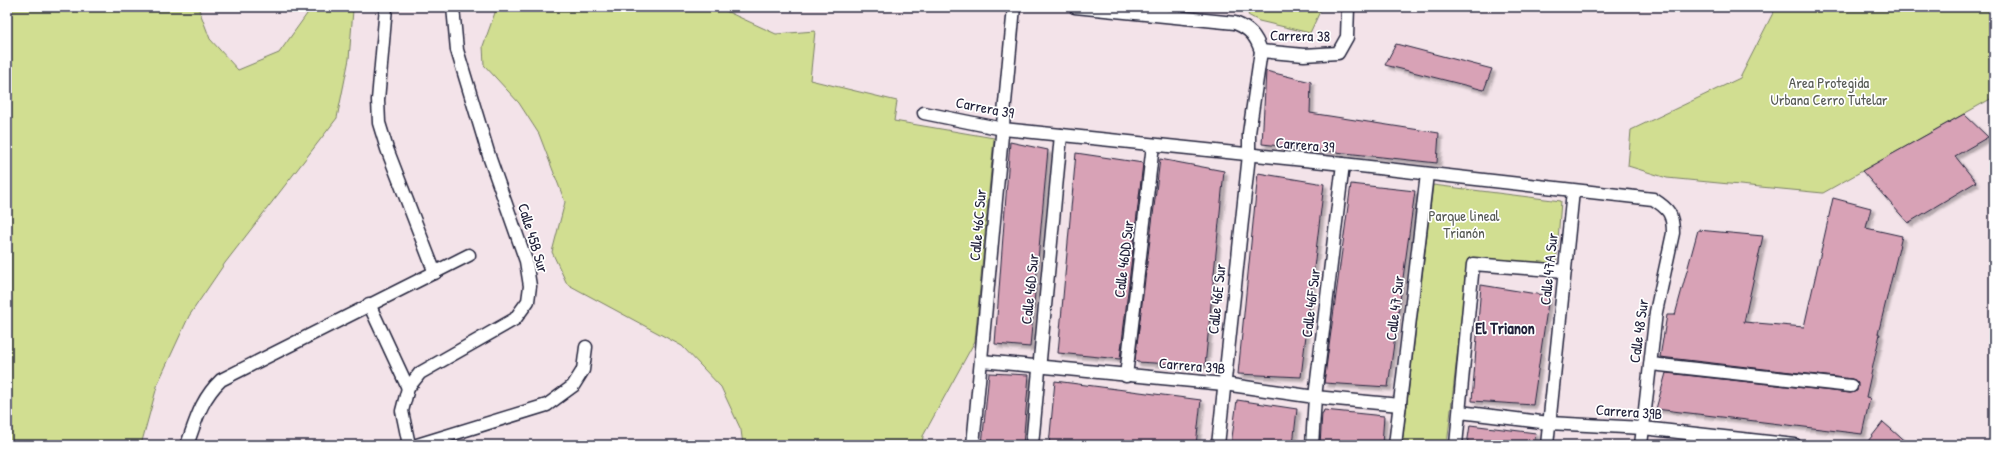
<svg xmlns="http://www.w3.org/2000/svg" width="2001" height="452" font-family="'Patrick Hand',sans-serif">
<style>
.green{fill:#d1de91;stroke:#7a8066}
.building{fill:#d8a2b6;stroke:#22223b;filter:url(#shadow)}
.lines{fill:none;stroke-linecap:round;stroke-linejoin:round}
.street-casing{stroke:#22223b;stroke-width:15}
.street{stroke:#fff;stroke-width:12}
.labels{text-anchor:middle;stroke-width:3.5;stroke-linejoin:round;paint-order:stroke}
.street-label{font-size:15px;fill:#22223b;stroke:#fff}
.park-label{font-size:15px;fill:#575a55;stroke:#fff}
.neighbourhood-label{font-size:16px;font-weight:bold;fill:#22223b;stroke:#fff}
</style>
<defs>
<filter id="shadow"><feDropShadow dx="3.5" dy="3.5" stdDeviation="1" flood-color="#0004"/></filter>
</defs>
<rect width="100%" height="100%" fill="#f3e3e9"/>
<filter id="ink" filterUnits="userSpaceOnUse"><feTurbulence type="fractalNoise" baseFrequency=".025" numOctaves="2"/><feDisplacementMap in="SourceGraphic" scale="8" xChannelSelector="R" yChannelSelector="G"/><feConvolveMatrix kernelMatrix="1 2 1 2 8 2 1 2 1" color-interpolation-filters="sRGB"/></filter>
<g filter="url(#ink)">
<g class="green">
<path d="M7 7H198L210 39 238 70 279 53 312 7H333L353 10 349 59 337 118 225 263 189 316 158 383 141 445H7Z"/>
<path d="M497 7H717L776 34 815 31 810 80 897 101 894 121 994 138 975 341 923 436 922 445H743L741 430 721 387 682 346 567 284 552 252 565 202 539 134 519 103 484 65 483 46Z"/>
<path d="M1252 7H1322L1310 33 1259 21 1248 15Z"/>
<path d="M1776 7H1994V97L1823 193 1667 178 1628 166 1631 130 1740 78Z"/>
<path d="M1433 185 1561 201 1556 266 1468 259 1447 445H1402Z"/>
</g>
<g class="building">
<path d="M1396 44 1492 69 1484 90 1385 65Z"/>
<path d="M1266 71 1311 82 1310 113 1439 133 1437 163 1262 144Z"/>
<path d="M1964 114 1988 137 1955 156 1976 182 1908 223 1862 171Z"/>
<path d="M1010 142 1048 150 1030 347 995 344Z"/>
<path d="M1076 153 1143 163 1120 359 1058 353Z"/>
<path d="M1160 159 1224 171 1205 366 1137 362 1135 360Z"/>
<path d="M1258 173 1324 184 1301 377 1238 374Z"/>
<path d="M1351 184 1415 191 1388 387 1324 383Z"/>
<path d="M1833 198 1871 208 1866 228 1902 236 1878 334H1880L1866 397 1870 398 1862 434 1656 409 1666 373 1850 393 1857 391 1858 383 1852 379 1660 357 1667 315H1675L1698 230 1763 236 1744 322 1804 327Z"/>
<path d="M1481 285 1549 296 1533 405 1472 401Z"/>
<path d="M989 373 1029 375 1023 445H982Z"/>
<path d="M1055 381 1201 400 1196 445H1049Z"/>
<path d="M1237 400 1297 409 1293 445H1231Z"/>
<path d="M1324 410 1384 416 1382 445H1320L1322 413H1323Z"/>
<path d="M1883 422 1909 445H1865Z"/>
<path d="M1470 425 1536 433 1534 445H1467Z"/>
</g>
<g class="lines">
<g class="street-casing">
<g id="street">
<path d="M386 7 378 100 379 123 387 149 435 273"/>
<path d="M1075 7 1235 23C1250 29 1256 36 1261 51L1249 133V155L1218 445"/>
<path d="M1261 51 1304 55 1338 53 1347 37 1348 7"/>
<path d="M924 113 1003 129 1343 164 1653 199C1669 209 1673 214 1673 233L1656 312 1641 445"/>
<path d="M369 304 408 388"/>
<path d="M982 361 1224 384 1315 397 1400 405"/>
<path d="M1651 364 1851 386"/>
<path d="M1126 376 1153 145"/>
<path d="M1460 412 1549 423 1643 428 1795 445"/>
<path d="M187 445C196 420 201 399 221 380L469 255"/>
<path d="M409 445 402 411 408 388 420 373 515 319 528 301 530 286 526 261 490 159 457 50 453 7"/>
<path d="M417 445 547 405 573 386 583 370 586 347"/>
<path d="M973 445 1014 7"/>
<path d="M1032 445 1061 135"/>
<path d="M1312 445 1315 397 1343 164"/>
<path d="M1395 445 1427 174"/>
<path d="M1456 445 1473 264 1565 271"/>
<path d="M1547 445 1573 191"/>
</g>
</g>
<use href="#street" class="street"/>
</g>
</g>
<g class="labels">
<g class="street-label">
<text transform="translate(1300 36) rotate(1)" y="5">Carrera 38</text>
<text transform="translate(985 108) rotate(11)" y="5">Carrera 39</text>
<text transform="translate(1305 145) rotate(5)" y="5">Carrera 39</text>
<text transform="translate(978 225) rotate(-85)" y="5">Calle 46C Sur</text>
<text transform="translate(533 238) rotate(73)" y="5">Calle 45B Sur</text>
<text transform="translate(1124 259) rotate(-83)" y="5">Calle 46DD Sur</text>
<text transform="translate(1549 269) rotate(-84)" y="5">Calle 47A Sur</text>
<text transform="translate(1030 289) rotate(-84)" y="5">Calle 46D Sur</text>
<text transform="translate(1217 299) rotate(-84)" y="5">Calle 46E Sur</text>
<text transform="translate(1311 303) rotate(-83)" y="5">Calle 46F Sur</text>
<text transform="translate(1395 308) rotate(-83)" y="5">Calle 47 Sur</text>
<text transform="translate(1639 331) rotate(-82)" y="5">Calle 48 Sur</text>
<text transform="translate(1192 366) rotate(5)" y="5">Carrera 39B</text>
<text transform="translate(1629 412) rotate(4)" y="5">Carrera 39B</text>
</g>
<g class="park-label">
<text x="1829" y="88">Area Protegida<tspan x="1829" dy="17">Urbana Cerro Tutelar</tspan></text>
<text x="1464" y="221">Parque lineal<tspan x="1464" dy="17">Trianón</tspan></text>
</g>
<g class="neighbourhood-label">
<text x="1505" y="334">El Trianon</text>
</g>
</g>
<rect width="2001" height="452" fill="none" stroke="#fff" stroke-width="24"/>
<rect x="12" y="12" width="1977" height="428" fill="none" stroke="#22223b" stroke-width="1.5" filter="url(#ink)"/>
</svg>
